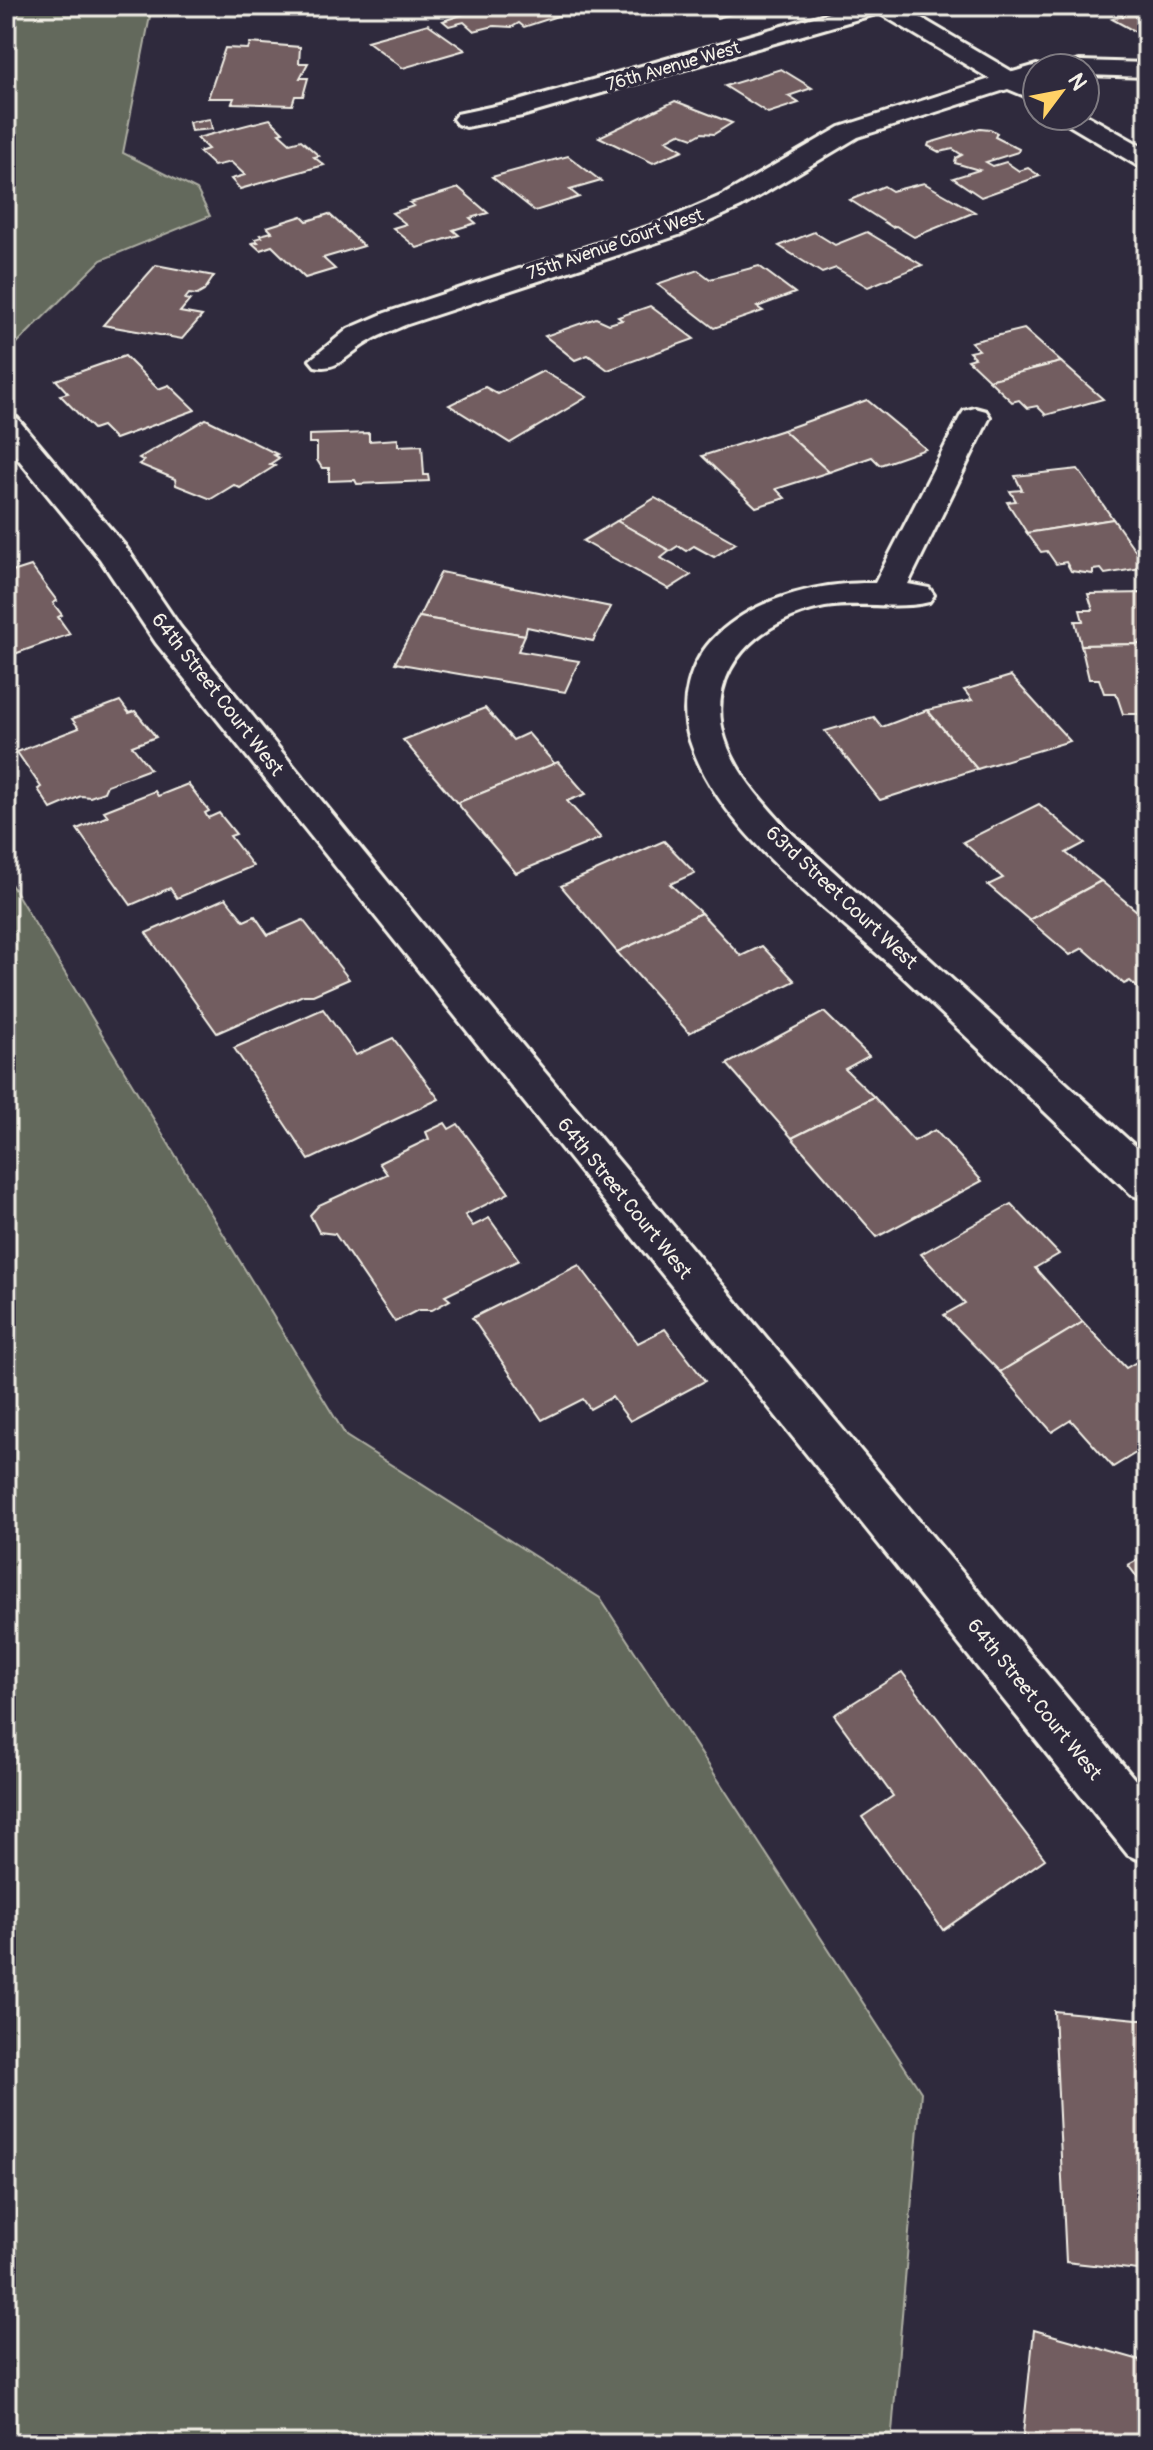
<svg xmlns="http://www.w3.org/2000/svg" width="1153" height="2450" font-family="Pangolin,sans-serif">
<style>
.green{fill:#64695b;stroke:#acada2;stroke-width:2}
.building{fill:#725d60;stroke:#f4f1e8;stroke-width:2}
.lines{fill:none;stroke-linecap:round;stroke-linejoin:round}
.minor-casing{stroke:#f4f1e8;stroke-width:6}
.minor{fill:#2f2a3d;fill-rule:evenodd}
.labels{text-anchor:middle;stroke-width:7;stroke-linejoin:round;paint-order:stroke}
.far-street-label{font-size:18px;fill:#f4f1e8;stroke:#2f2a3d}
.street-label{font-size:20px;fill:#f4f1e8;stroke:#2f2a3d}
</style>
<rect width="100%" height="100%" fill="#2f2a3d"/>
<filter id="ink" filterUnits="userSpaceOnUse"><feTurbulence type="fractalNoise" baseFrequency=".0125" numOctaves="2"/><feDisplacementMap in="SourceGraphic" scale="16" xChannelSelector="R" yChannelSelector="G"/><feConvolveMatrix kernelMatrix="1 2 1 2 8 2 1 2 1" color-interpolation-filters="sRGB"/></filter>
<g filter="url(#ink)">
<g class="green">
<path d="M6 6H152L123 153 197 190 210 216 101 260 6 354Z"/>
<path d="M6 876 346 1436 600 1598 921 2092 891 2444H6Z"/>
</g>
<g class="building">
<path d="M488 6 524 7 588 6 524 27 519 23 512 27 494 26 474 31 464 22 449 26 443 21Z"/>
<path d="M697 6H760L717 18Z"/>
<path d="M1105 6H1147V34L1141 35 1112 19 1123 16Z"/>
<path d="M428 24 465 50 403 68 367 41Z"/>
<path d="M250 43 300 47 299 63H308L300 78H308L303 96H295L292 105 232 103 234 98H208L225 48 248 49Z"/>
<path d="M781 69 812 88 788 96 799 103 768 113 725 86Z"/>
<path d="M675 101 732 123 714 134 702 133 693 138 679 133 666 140 683 150 653 163 599 137Z"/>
<path d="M210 119 212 129 191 131 189 122Z"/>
<path d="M270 119 283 132 279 133 290 143 301 140 319 156 314 157 324 165 240 189 231 179 245 175 231 162 214 166 199 152 208 149 197 138Z"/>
<path d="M980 128 990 129 997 133 995 137 1019 149 1018 152 986 162 993 166 1006 162 1019 171 1028 168 1040 176 981 197 953 178 979 170 955 163 956 158 962 155 953 149 939 152 928 146 929 143Z"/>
<path d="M568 156 601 181 570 190 579 197 535 211 492 177Z"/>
<path d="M924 183 975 212 914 237 896 226 892 227 850 200 884 186 892 191Z"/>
<path d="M459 188 488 213 470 218 476 223 453 230 459 235 417 248 393 228 406 224 392 213 414 206 410 203Z"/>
<path d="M329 214 364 246 323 258 335 269 305 278 272 246 260 250 252 243 258 242 255 239 262 237 260 235 272 232 267 227 302 216 307 221Z"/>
<path d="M814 232 835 245 867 232 922 265 868 287 836 268 822 273 779 246Z"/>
<path d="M156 265 214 276 204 291 197 295 189 294 185 299 190 300 180 312 202 316 182 339 103 325Z"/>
<path d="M759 266 795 293 757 307 763 311 714 328 657 284 698 270 710 279Z"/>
<path d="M650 306 694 339 608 370 588 355 575 360 545 336 596 318 609 324 622 320 618 317Z"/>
<path d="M1024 329 1061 362 989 380 968 360 975 358 969 352 979 350 971 342Z"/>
<path d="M125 356 158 389 169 385 195 410 115 439 102 426 93 429 60 395 68 393 56 380Z"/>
<path d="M1061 362 1103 399 1046 415 1037 406 1027 408 1019 400 1012 402 989 380Z"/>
<path d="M543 371 587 397 510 443 449 405 485 387 498 394Z"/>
<path d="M867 400 926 449 880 465 872 457 829 472 783 430Z"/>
<path d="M206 419 277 454 274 455 279 458 270 464 275 466 240 488 234 485 211 499 176 485 175 479 139 464 144 461 139 458Z"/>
<path d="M783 430 829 472 776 489 785 498 756 507 702 456Z"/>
<path d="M369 433V441L398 439V446L422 445 424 475H428L429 481 357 484 355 480 329 481V468H322L317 460V443H309V435Z"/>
<path d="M1078 469 1113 519 1027 533 1007 502 1016 501 1010 491 1022 490 1015 476Z"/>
<path d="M655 498 736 543 714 557 694 546 686 551 678 546 670 551 617 521Z"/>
<path d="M1113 519 1147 567 1105 574 1101 569 1093 570V574L1071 571 1066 562 1056 564 1047 551 1041 552 1027 533Z"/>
<path d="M617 521 670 551 661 558 691 575 669 589 583 541Z"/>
<path d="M31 566 57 601 53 603 62 615 58 617 70 634 6 657V574Z"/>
<path d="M441 572 611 607 593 641 527 627 525 635 419 617Z"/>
<path d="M1147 593V644L1081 645 1075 621H1083L1080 610H1093L1088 594Z"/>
<path d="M419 617 525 635 518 651 579 661 565 692 395 663Z"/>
<path d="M1147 644V714H1123L1116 693H1104L1099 679H1089L1081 645Z"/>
<path d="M1011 676 1070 741 977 769 927 710 972 700 964 690Z"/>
<path d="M120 701 129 713 135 711 156 737 132 746 150 769 107 785 104 792 90 797 81 796 51 809 38 789 41 787 17 752 79 728 72 719Z"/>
<path d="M485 708 513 740 528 733 555 764 457 803 403 740Z"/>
<path d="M927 710 977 769 880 800 825 731 874 717 882 727Z"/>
<path d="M558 762 586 794 567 801 601 838 516 873 457 803Z"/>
<path d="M188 784 209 811 205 813 208 818 219 813 236 834 230 836 253 866 177 898 170 888 131 905 77 829 108 816 104 811 155 791 158 796Z"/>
<path d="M1039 804 1085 843 1066 853 1101 881 1029 920 988 885 1003 878 963 842Z"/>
<path d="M664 841 695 873 670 884 701 913 617 952 561 886Z"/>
<path d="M1101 881 1137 911 1147 906V996L1130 981 1124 984 1083 948 1070 955 1029 920Z"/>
<path d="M226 898 244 921 255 916 268 935 303 920 349 979 313 995H303L217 1033 146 933Z"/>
<path d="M701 913 741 956 762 946 795 981 689 1033 617 952Z"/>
<path d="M323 1009 356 1055 393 1038 439 1099 309 1160 234 1048Z"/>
<path d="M824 1012 869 1056 845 1069 874 1097 792 1138 727 1064Z"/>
<path d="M874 1097 914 1141 935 1130 982 1181 877 1237 792 1138Z"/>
<path d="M445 1123 449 1129 458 1124 509 1193 465 1215 473 1226 489 1218 519 1260 445 1296 450 1300 432 1310H418L395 1322 335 1234 319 1232 310 1215 319 1205 387 1174 379 1163 429 1139 426 1132Z"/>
<path d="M1011 1204 1059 1254 1035 1268 1083 1322 1000 1372 944 1315 965 1303 921 1254Z"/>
<path d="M579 1265 638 1343 665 1329 705 1381 630 1421 612 1397 590 1409 583 1399 542 1420 472 1318Z"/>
<path d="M1083 1322 1126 1368 1147 1356V1446L1113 1467 1071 1420 1052 1432 1000 1372Z"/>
<path d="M1147 1555V1590L1128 1565Z"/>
<path d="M902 1672 1045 1859 943 1930 862 1817 893 1796 834 1715Z"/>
<path d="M1054 2011 1147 2020V2271L1066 2262Z"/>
<path d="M1034 2330 1147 2362V2444H1022Z"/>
</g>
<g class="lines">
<g class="minor-casing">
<g id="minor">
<path d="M853 6H901L1013 72 1037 65 1047 68H1037V80L1031 82 1037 88 1034 94 1025 96 1008 89 858 137 741 207 679 235 405 325C394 330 381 334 370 341 350 351 339 372 315 366L310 360 348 329 385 313 659 223 723 195 840 127 990 79 879 13 522 116 466 127 457 124 453 119 457 114 518 101Z"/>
<path d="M1080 61 1147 63V77L1085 75V68H1068L1071 63Z"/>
<path d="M1085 114 1147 149V168L1138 166 1062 121 1058 116H1085Z"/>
<path d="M975 408 986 411 990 417 908 584 929 588 934 595 929 602C900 610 859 601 825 607 761 619 703 669 725 739 736 774 763 802 787 829L1147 1157V1200L1132 1195C1054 1121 977 1046 899 973 828 908 721 835 690 741 678 704 689 661 717 635 757 597 821 582 875 583L960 417 964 411Z"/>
<path d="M6 415 17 418 125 546 180 627 463 974 1147 1794V1863L1128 1855 156 643 100 559 6 444Z"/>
</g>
</g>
<use href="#minor" class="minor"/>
</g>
</g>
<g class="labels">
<g class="far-street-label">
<text transform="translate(673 66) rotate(-16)" y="6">76th Avenue West</text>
<text transform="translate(615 244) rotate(-19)" y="6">75th Avenue Court West</text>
</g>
<g class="street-label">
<text transform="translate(218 694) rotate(52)" y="7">64th Street Court West</text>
<text transform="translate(842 897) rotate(43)" y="7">63rd Street Court West</text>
<text transform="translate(625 1198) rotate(51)" y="7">64th Street Court West</text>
<text transform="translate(1035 1699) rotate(51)" y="7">64th Street Court West</text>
</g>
</g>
<rect width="1153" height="2450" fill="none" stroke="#2f2a3d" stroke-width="32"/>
<rect x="16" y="16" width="1121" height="2418" fill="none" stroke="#f4f1e8" stroke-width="3" filter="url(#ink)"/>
<g transform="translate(1061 92) rotate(58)"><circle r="38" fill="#2f2a3d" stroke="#7e7a81" stroke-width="2"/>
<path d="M0-6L14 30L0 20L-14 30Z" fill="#ffd166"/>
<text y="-12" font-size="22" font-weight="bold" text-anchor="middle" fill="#f4f1e8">N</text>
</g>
</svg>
